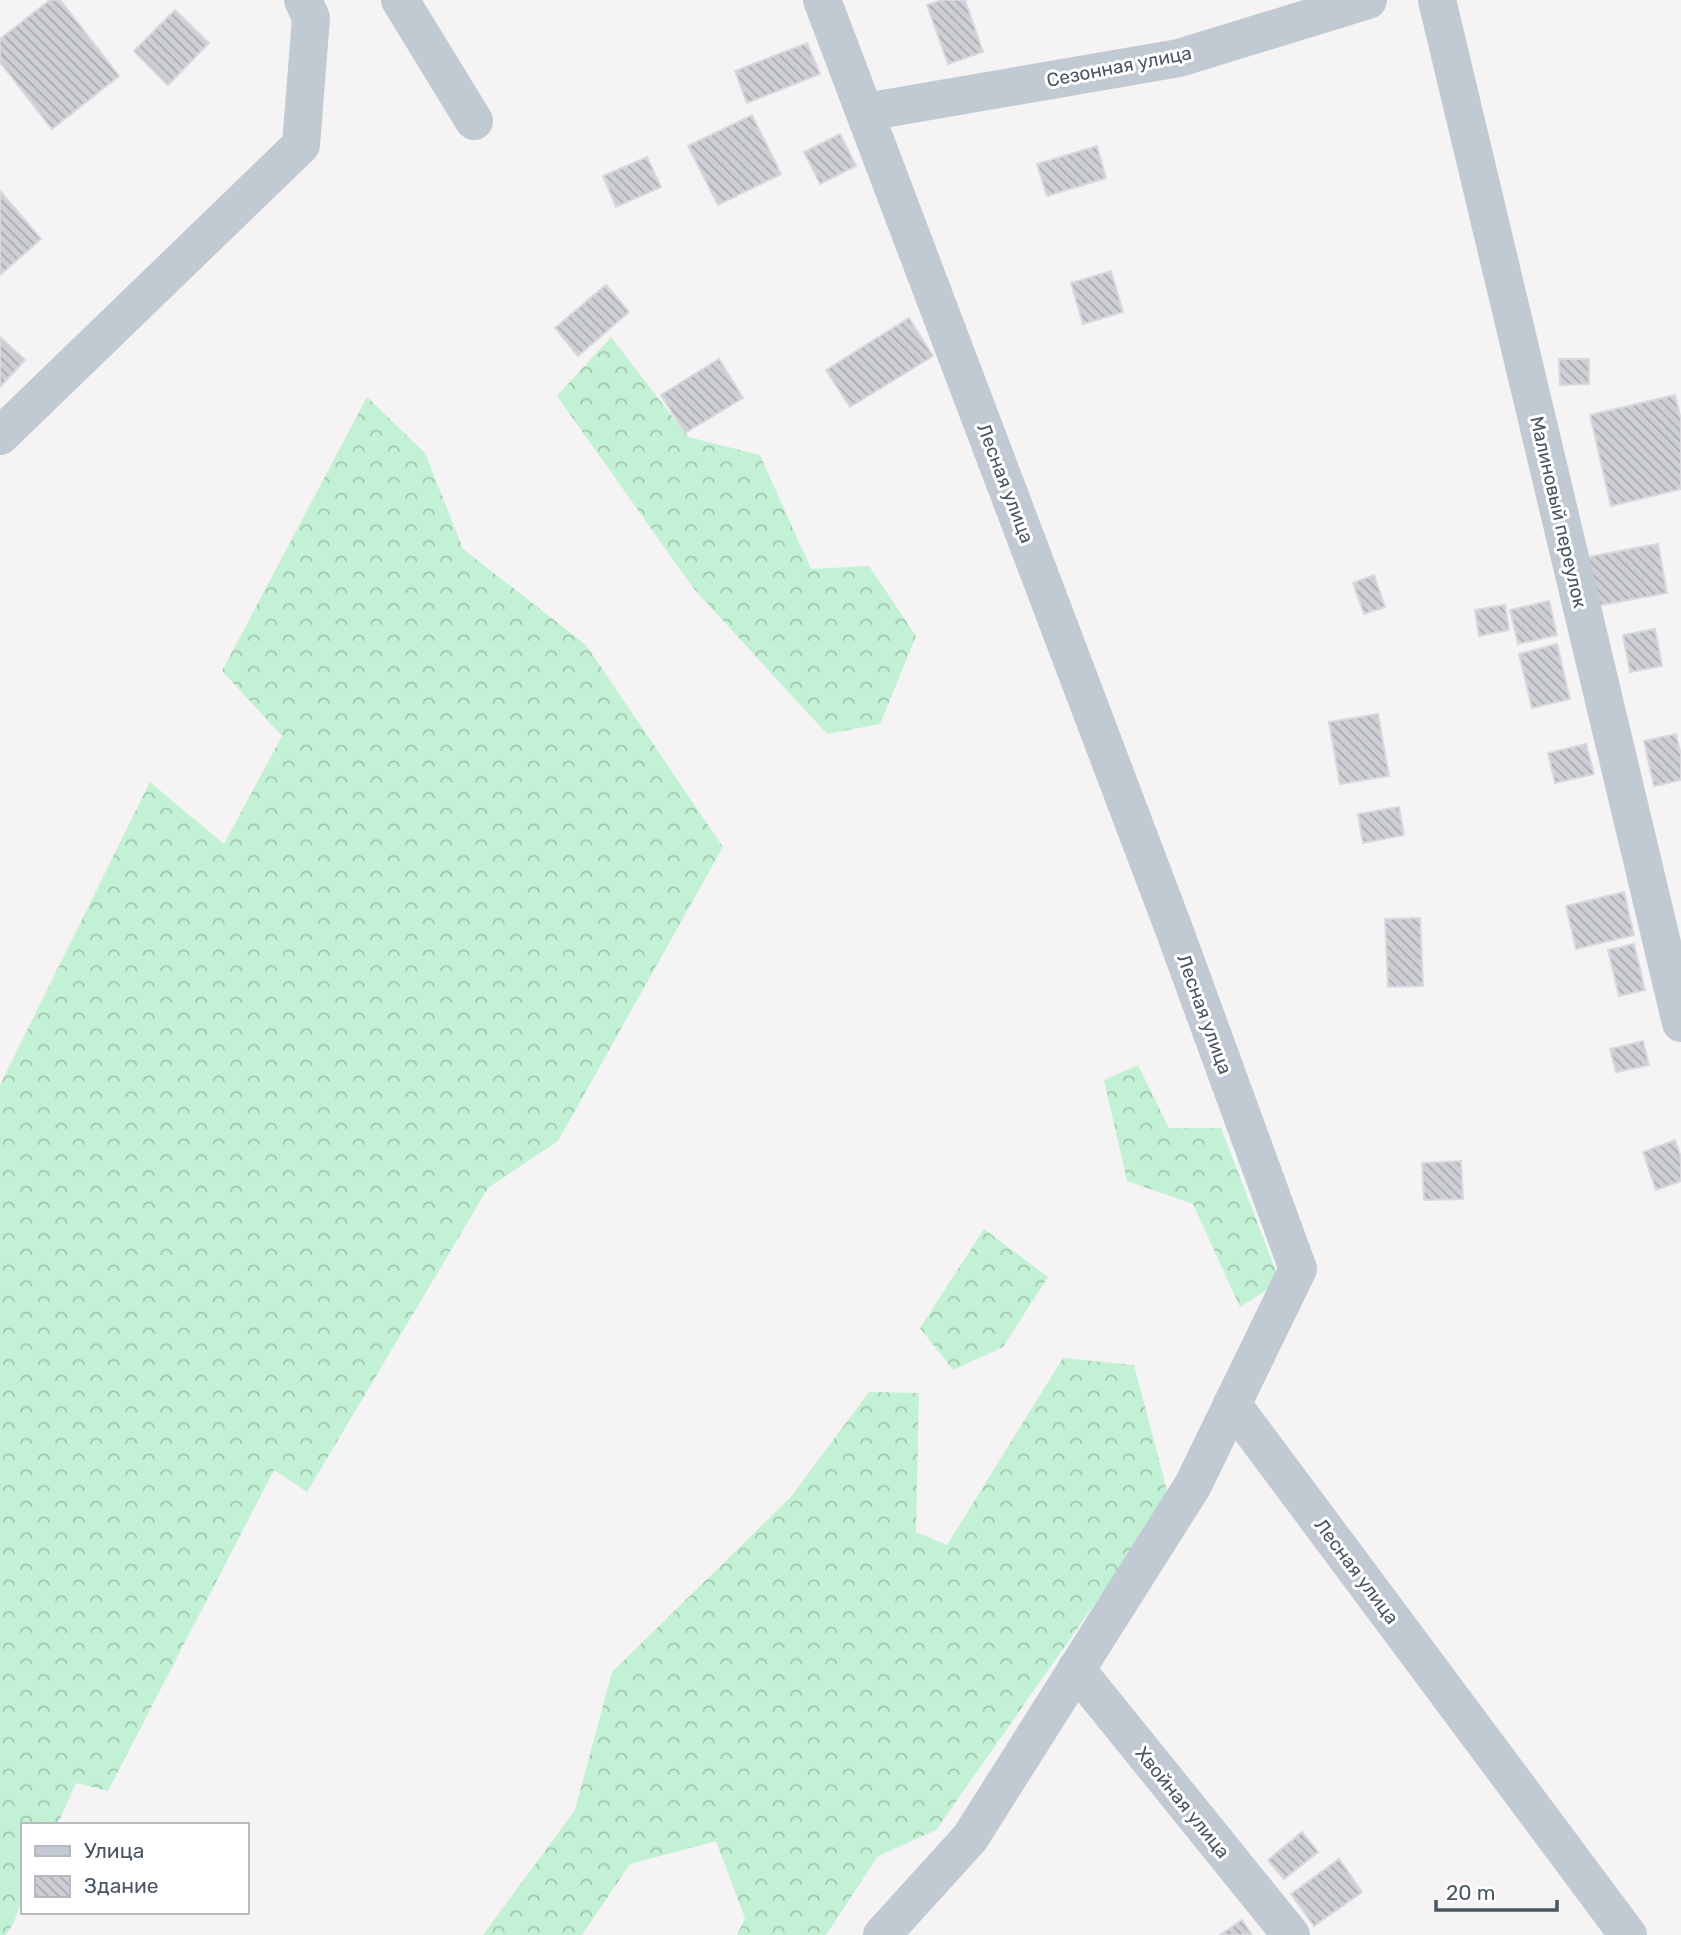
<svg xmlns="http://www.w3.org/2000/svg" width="1681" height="1935" font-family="Rubik,sans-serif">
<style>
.forest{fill:url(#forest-crowns)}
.building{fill:url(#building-back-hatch);stroke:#d7d9de;stroke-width:2}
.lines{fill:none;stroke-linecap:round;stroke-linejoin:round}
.minor{stroke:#c1cad2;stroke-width:38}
.labels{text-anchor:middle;stroke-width:6;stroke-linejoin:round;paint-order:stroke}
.street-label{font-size:19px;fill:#4a5661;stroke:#fff}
</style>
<defs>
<pattern id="forest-crowns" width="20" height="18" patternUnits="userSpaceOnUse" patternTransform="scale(1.75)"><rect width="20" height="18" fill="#c3f1d5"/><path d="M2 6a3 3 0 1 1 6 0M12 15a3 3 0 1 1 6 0" fill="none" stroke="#a0c6b0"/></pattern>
<pattern id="building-back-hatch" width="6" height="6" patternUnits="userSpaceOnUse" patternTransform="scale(1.75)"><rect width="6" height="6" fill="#cdcfd5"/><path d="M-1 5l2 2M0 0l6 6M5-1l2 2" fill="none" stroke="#a8abb0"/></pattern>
</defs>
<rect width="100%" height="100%" fill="#f5f3f3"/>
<g class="forest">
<path d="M611 337 688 437 760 455 811 569 869 566 916 636 880 724 827 734 694 589 557 396Z"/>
<path d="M367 397 425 453 463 549 586 645 723 847 558 1141 488 1188 307 1492 274 1470 108 1791 76 1783 57 1825H23C23 1862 30 1903 6 1935H0V1085L150 782 224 844 282 736 222 671Z"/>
<path d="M1138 1065 1169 1128H1221L1280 1282 1240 1307 1193 1204 1127 1181 1104 1080Z"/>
<path d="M984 1229 1048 1277 1003 1347 953 1370 920 1328Z"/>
<path d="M1063 1358 1134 1365 1169 1498 936 1830 878 1856 826 1935H737L745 1918 716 1841 630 1864 582 1935H483L575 1810 612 1672 790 1498 869 1392 919 1393 916 1532 947 1545Z"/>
</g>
<g class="building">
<path d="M50 0H60L119 76 52 129 0 62V39Z"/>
<path d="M942 0H965L983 52 948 64 927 5Z"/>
<path d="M175 10 209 43 168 85 134 51Z"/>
<path d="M807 43 820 74 747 103 735 71Z"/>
<path d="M752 115 781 174 718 205 688 146Z"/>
<path d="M840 134 856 166 820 184 804 152Z"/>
<path d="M1097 146 1106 178 1047 196 1037 164Z"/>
<path d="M647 157 661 187 616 207 603 176Z"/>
<path d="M0 191 41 239 0 275Z"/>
<path d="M1111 271 1123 312 1083 324 1071 283Z"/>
<path d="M606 285 629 312 578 356 555 328Z"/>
<path d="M909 318 933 356 850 407 826 370Z"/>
<path d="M0 337 25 360 0 387Z"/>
<path d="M719 359 743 398 685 433 661 395Z"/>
<path d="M1559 359H1589V384L1560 385Z"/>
<path d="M1675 395 1681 420V489L1611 506 1590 415Z"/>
<path d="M1658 544 1667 593 1596 606 1587 557Z"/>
<path d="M1374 575 1385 607 1364 614 1353 583Z"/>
<path d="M1549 601 1557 635 1518 644 1510 610Z"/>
<path d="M1505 605 1509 630 1479 636 1475 610Z"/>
<path d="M1655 629 1662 666 1630 672 1623 635Z"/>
<path d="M1557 644 1570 699 1532 708 1519 654Z"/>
<path d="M1378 714 1389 776 1340 784 1329 722Z"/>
<path d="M1676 734 1681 755V780L1654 786 1644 741Z"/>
<path d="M1586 744 1594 774 1555 783 1548 753Z"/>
<path d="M1399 807 1404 835 1363 843 1358 814Z"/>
<path d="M1624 892 1634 935 1576 949 1566 906Z"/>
<path d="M1420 918 1423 986 1388 987 1385 919Z"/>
<path d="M1634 944 1645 990 1619 996 1608 950Z"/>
<path d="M1643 1041 1649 1065 1616 1072 1610 1049Z"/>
<path d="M1675 1140 1681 1157V1181L1656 1190 1643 1152Z"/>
<path d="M1461 1161 1463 1199 1424 1200 1422 1163Z"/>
<path d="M1302 1832 1318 1852 1284 1879 1268 1860Z"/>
<path d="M1339 1859 1362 1892 1314 1926 1291 1894Z"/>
<path d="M1242 1920 1252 1935H1220Z"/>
</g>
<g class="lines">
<g class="minor">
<path d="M400 0 474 121"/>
<path d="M822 0 1175 932 1298 1269 1193 1485 970 1838 882 1935"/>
<path d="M1437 0 1681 1023"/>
<path d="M866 112 1179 58 1368 0"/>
<path d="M0 436 301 145 311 18 303 0"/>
<path d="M1232 1404 1628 1935"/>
<path d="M1076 1669 1291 1935"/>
</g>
</g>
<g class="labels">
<g class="street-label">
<text transform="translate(1119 66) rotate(-11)" y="7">Сезонная улица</text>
<text transform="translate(1006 483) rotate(69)" y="7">Лесная улица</text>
<text transform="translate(1559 512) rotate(77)" y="7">Малиновый переулок</text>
<text transform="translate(1205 1014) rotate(70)" y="7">Лесная улица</text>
<text transform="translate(1357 1571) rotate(53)" y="7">Лесная улица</text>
<text transform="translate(1183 1802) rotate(51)" y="7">Хвойная улица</text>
</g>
</g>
<rect x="21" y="1823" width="228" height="91" fill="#ffffff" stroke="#b7bbc0" stroke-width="2"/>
<rect x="35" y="1846" width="35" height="10" fill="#c1cad2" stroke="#b7bbc0" stroke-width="2"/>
<text x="84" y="1858" font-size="21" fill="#4a5661">Улица</text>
<rect x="35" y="1876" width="35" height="21" fill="url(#building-back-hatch)" stroke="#b7bbc0" stroke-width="2"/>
<text x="84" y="1893" font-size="21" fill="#4a5661">Здание</text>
<path d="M1436 1900v10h121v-10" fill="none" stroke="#4a5661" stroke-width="3.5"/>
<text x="1446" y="1900" font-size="21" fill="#4a5661" stroke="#ffffff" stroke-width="5" paint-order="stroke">20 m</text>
</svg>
